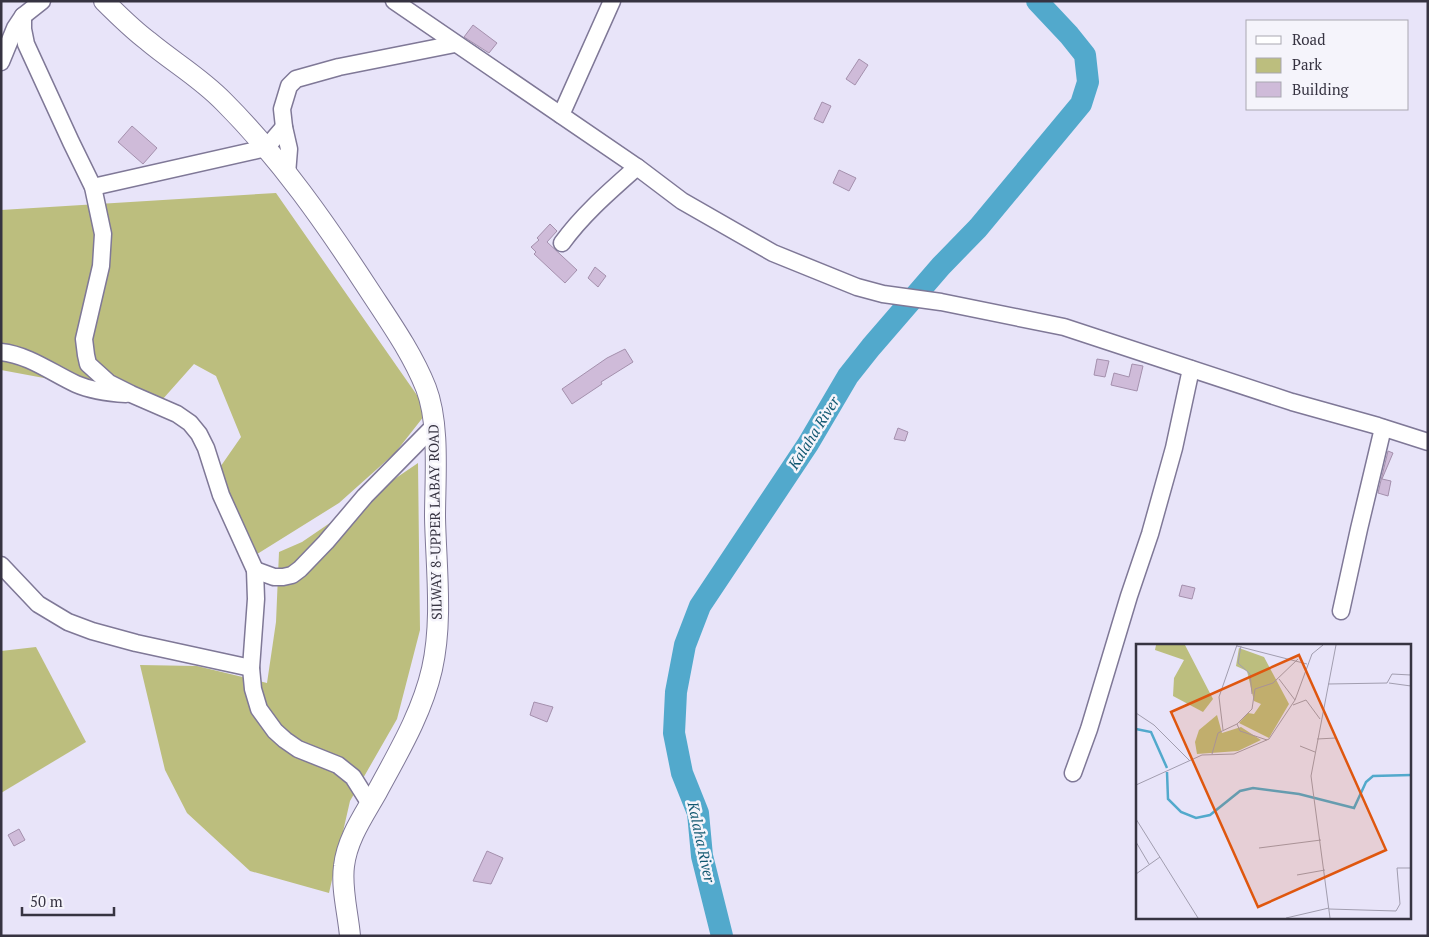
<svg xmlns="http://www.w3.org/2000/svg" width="1429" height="937" font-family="'PT Serif',serif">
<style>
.green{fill:#bcbe7e}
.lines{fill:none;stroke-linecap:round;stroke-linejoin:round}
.river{stroke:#52a9cc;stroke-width:22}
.building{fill:#cfbbd9;stroke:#a490ad}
.minor-casing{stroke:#7f7897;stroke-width:19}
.major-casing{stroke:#7f7897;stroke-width:22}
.minor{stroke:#fff;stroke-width:16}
.major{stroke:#fff;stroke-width:20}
.labels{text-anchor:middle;stroke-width:5;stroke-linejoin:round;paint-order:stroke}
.street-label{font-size:14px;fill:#363341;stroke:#f5f4fb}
.water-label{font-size:15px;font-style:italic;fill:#135972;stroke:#f5f4fb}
.inset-river{fill:none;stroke:#52a9cc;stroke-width:2.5}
.inset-road{fill:none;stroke:#a19daf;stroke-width:1}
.view{fill:#df570f;fill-opacity:0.15;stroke:#df570f;stroke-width:2.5}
.inset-edge{fill:none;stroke:#363341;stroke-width:2.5}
</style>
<rect width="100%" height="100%" fill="#e8e4f9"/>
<g class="green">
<path d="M276 193 428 411 395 453 339 503 254 556 216 473 241 437 216 376 194 364 162 400 1 370V210Z"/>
<path d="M418 463 420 630 397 719 350 801 329 893 250 871 187 813 165 770 140 665 197 666 267 683 276 622 279 552 302 542Z"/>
<path d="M36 647 86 742 1 793V651Z"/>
</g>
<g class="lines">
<path class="river" d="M722 936 702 856 698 813 682 773 674 733 676 692 685 645 700 606 808 444 848 376 871 347 941 266 978 228 1081 104 1088 82 1085 55 1069 35 1037 1"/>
</g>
<g class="building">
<path d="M473 25 497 43 489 53 464 37Z"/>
<path d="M859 59 868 65 855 85 846 79Z"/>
<path d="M822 102 831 106 823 123 814 119Z"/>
<path d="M132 126 157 148 143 164 118 142Z"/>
<path d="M839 170 856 178 849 191 833 183Z"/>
<path d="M550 224 557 231 547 242 577 270 565 283 534 254 536 252 531 247 539 240 537 238Z"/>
<path d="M595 267 606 276 598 287 588 278Z"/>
<path d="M625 349 633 362 601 382 602 384 572 404 562 389 607 358Z"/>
<path d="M1097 359 1109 361 1105 377 1094 375Z"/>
<path d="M1132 364 1143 366 1137 391 1111 385 1114 373 1129 377Z"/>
<path d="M898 428 908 432 905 441 894 439Z"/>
<path d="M1388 451 1393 453 1382 479 1391 481 1388 496 1378 493Z"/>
<path d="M1182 585 1195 588 1192 599 1179 596Z"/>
<path d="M534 702 553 707 547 722 530 715Z"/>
<path d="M19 829 25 840 14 846 8 835Z"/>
<path d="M487 851 503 858 491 884 473 881Z"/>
</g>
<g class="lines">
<g class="minor-casing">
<g id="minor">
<path d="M394 1 637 167 682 201 773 253 857 287 883 294 941 302 1064 327 1292 402 1378 426 1428 442"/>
<path d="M23 16V29L26 44 71 142 93 187 103 234 101 266 84 339 86 355 88 364 109 383 131 394 177 414 190 423 199 434 206 448 221 495 255 570 256 599 251 668 253 689 259 709 275 731 285 740 298 749 338 765 353 777 370 804"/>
<path d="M1 62 15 28 23 16 42 1"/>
<path d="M561 115 612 1"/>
<path d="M287 174 289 149 284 127 282 109 289 86 296 79 339 67 455 44"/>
<path d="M93 187 266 148 284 127"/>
<path d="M562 243C583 214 610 191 637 167"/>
<path d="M1 352C29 355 52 373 76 384 92 391 109 393 126 394"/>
<path d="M1 565 38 604 68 622 92 631 136 643 251 668"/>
<path d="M255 570 274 577H283L292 575 300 569 326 542 365 496 434 426"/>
<path d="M1341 611 1359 529 1383 428"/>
<path d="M1073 773 1089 729 1129 596 1150 534 1174 448 1191 369"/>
</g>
</g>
<g class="major-casing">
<path id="major" d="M104 1C118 15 132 29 148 41 173 62 201 78 224 102 280 158 326 224 369 290 390 322 412 353 426 388 440 424 435 479 435 517 436 567 443 620 432 669 422 713 398 753 377 792 364 815 347 839 344 866 341 888 348 913 350 936"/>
</g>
<use href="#minor" class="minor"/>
<use href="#major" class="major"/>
</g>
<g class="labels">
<g class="street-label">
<text transform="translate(435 522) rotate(-91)" y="5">SILWAY 8-UPPER LABAY ROAD</text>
</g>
<g class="water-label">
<text transform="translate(814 433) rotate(-58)" y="5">Kalaha River</text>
<text transform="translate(701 842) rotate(78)" y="5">Kalaha River</text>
</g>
</g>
<g transform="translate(1136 644)">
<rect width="275" height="275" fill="#e8e4f9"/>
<path d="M20 1H49L77 55 67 68 37 52 38 34 48 16 19 6ZM103 4 128 13 153 60 133 94 103 79 112 69 118 70 125 60 118 57 111 27 100 22ZM81 71 86 89 105 83 125 96 102 107 61 110 59 98 63 86Z" fill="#bcbe7e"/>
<path class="inset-river" d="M0 85 15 88 31 124M31 128 32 155 45 168 60 174 74 171 104 147 117 144 163 150 218 164 230 138 237 132 275 131"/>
<path class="inset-road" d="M101 2 171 20M105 2 102 19 114 30 116 50M143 35 159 56M253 39 275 42M192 40 251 39 256 30 275 31M157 61 170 56 184 75M0 69 18 81 54 117M101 80 104 87 131 96M87 86 83 53 101 1M181 95 200 94M164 102 179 108M76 110 82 89 101 80 116 65 119 45 137 39 162 15M0 141 66 111 98 110 133 95 159 56 176 10 187 1M0 175 62 274M0 198 13 220M123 204 185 196M0 230 24 213M161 231 189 226M193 265 260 267 264 260 261 224H275M150 274 193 264M194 274 175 132 200 1"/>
<path class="view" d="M163 11 250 206 122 263 35 68Z"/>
<rect width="275" height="275" class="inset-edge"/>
</g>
<rect width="1429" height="937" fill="none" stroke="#363341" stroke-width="5"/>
<rect x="1246" y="20" width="162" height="90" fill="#f5f4fb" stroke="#a9a7b1"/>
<rect x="1256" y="36" width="25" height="8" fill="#ffffff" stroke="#a9a7b1"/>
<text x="1292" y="45" font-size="15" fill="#363341">Road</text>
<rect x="1256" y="58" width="25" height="15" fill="#bcbe7e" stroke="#a9a7b1"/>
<text x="1292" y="70" font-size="15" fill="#363341">Park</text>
<rect x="1256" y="82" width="25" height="15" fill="#cfbbd9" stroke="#a9a7b1"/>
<text x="1292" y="95" font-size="15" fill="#363341">Building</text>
<path d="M22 907v8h92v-8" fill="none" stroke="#363341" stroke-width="2.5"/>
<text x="30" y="907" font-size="15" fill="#363341" stroke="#f5f4fb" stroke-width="4" paint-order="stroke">50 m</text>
</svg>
